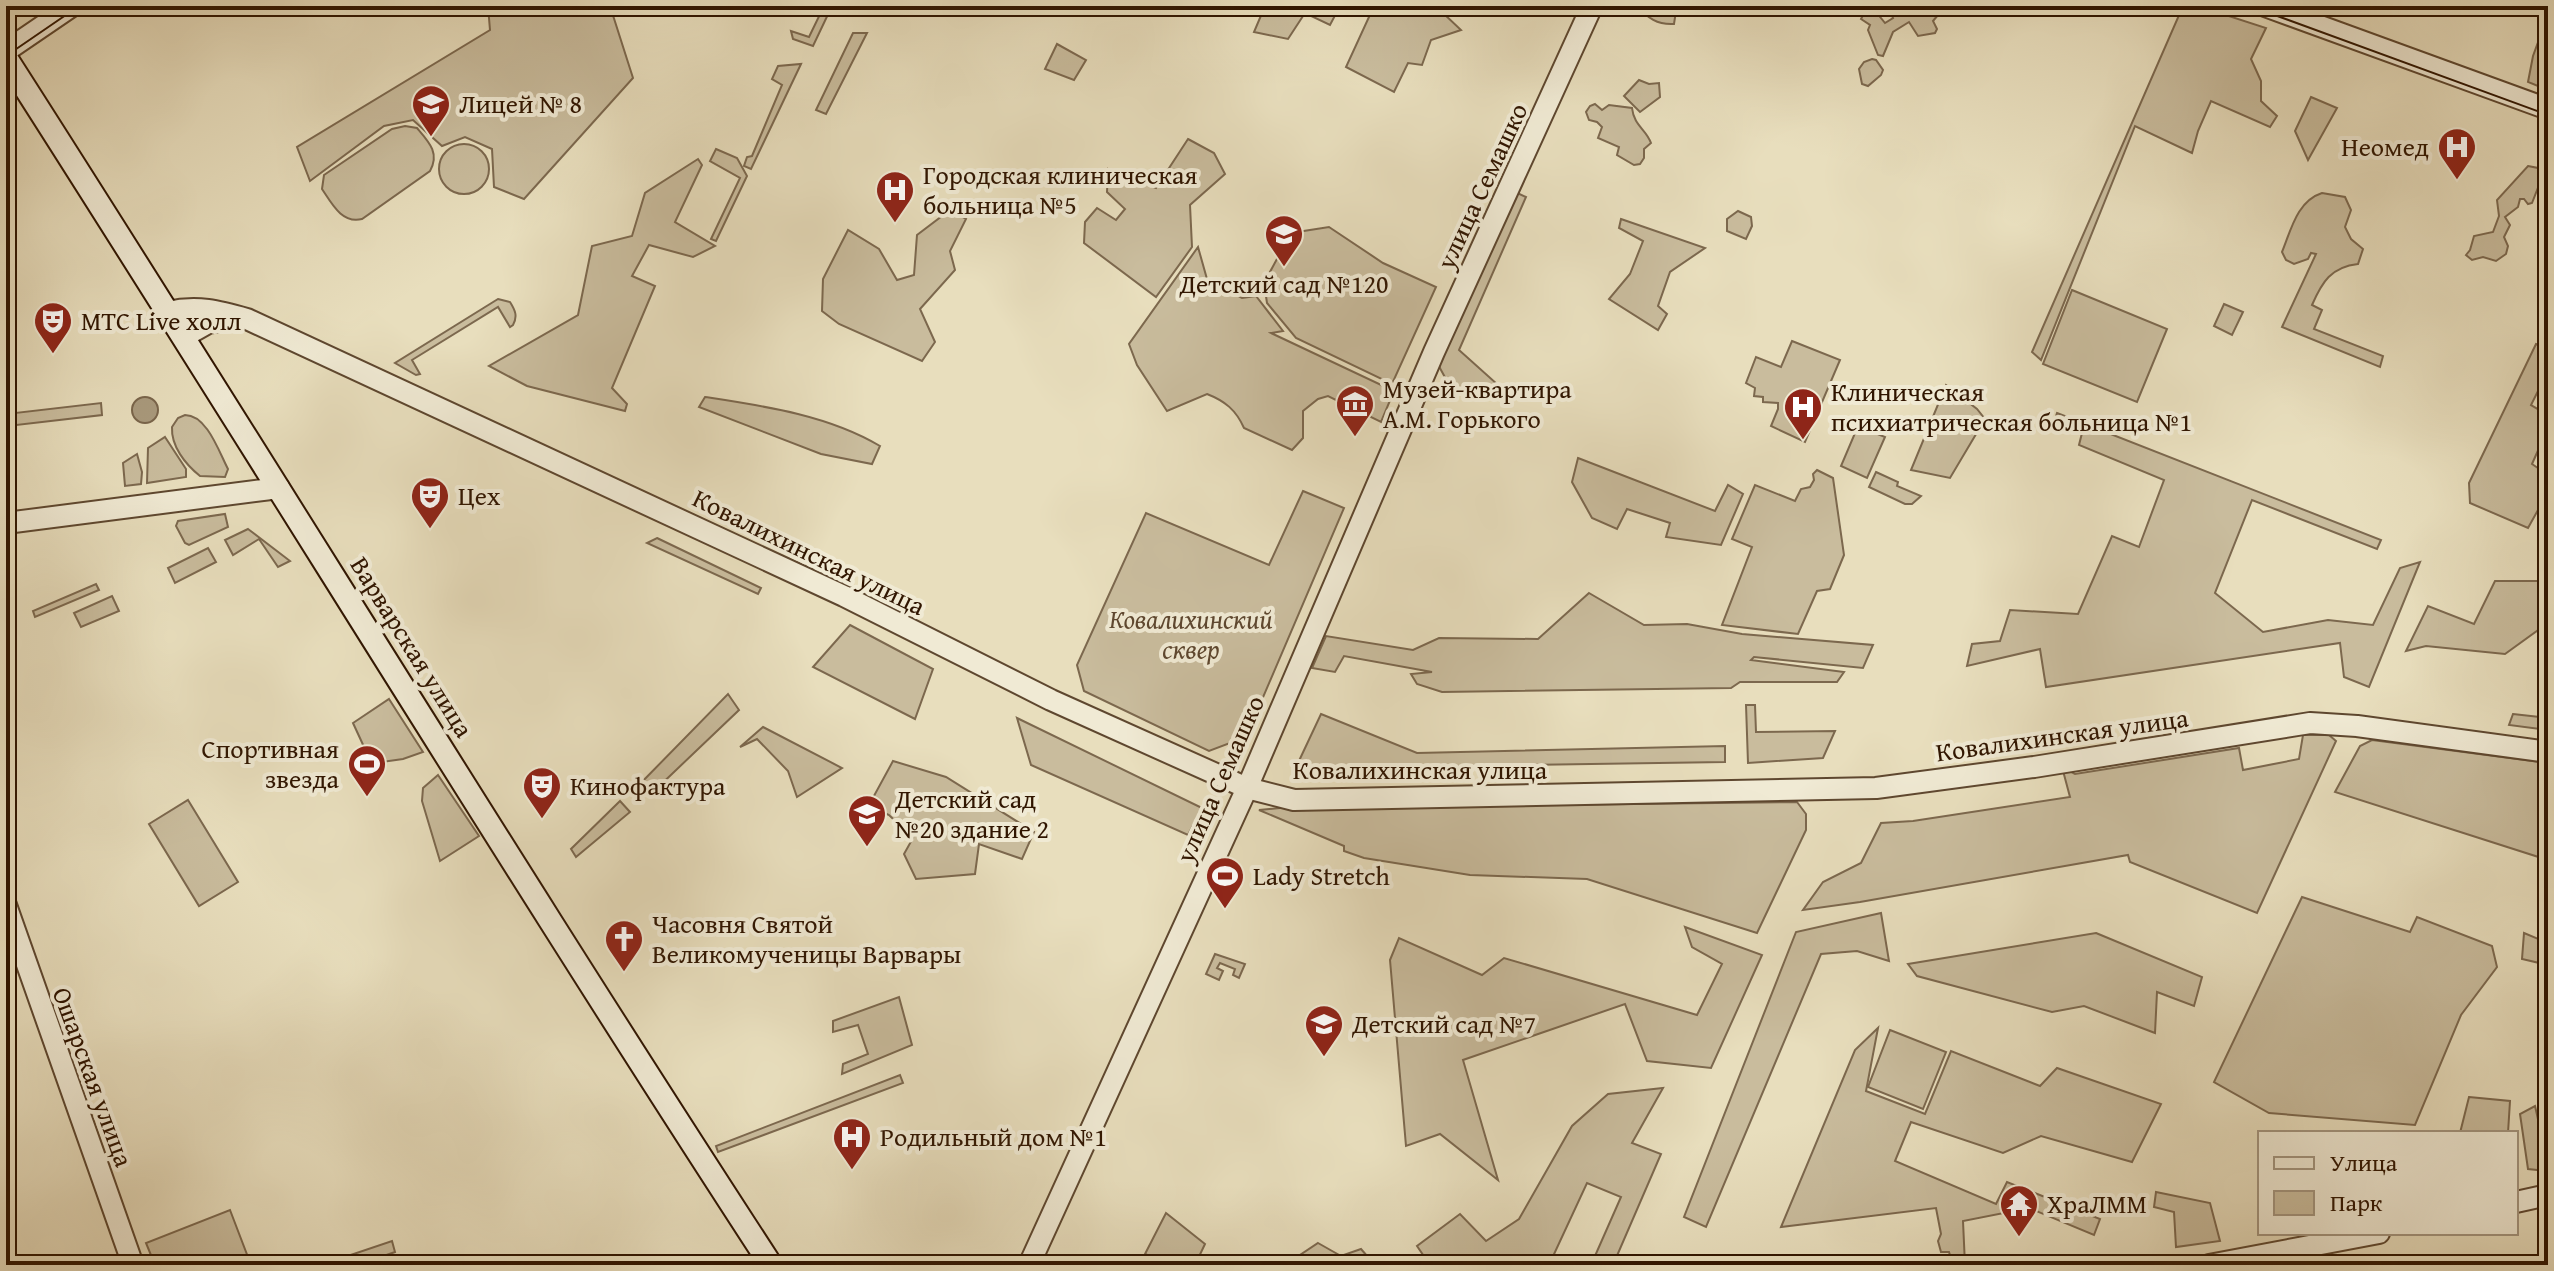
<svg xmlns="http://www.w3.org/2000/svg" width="2554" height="1271" font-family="'Gentium Book Plus',serif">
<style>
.green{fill:#c9bc9d;stroke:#7c684e;stroke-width:2}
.water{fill:#a99a7d;stroke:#79654b;stroke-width:2}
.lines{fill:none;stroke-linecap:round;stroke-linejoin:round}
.tertiary-casing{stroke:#5e472f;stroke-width:24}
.secondary-casing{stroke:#301500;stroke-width:26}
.tertiary{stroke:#f0ead4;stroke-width:20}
.secondary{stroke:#f0ead4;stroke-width:22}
.tram{stroke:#301500;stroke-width:2}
.labels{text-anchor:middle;stroke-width:8;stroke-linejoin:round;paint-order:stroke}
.poi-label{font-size:26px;fill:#301500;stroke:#f0ead4;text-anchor:start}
.street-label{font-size:26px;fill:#301500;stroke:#f0ead4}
.park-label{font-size:26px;font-style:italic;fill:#5e472f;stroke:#f0ead4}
</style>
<rect width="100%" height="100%" fill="#e8debd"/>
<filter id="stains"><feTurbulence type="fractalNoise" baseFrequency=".0025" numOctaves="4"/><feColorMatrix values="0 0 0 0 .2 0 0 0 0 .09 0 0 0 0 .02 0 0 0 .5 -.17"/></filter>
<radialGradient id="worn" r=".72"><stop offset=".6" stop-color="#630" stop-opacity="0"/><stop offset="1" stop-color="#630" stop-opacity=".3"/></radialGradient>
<g class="green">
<path d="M488 6H610L633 78 524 199 494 187 492 149 465 137 442 146 413 120 384 126 310 181 297 147 490 30Z"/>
<path d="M824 6H832L813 46 793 39 791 31 809 37Z"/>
<path d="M1265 6H1340L1330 25 1305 13 1288 39 1254 32Z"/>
<path d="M1374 6H1446L1443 13 1461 30 1431 40 1422 65 1408 63 1394 92 1346 67Z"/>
<path d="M1637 6H1668L1676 11 1674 24C1657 25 1648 18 1637 6Z"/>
<path d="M1868 6H1876L1877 13 1885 23 1893 18 1891 13 1896 6H1943L1946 9 1944 14 1938 15 1933 21 1937 29 1935 33 1918 36 1909 22 1893 32 1883 56 1878 55 1868 30 1870 25 1861 19Z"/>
<path d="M2183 6H2198L2266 28 2251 59 2261 81V101L2277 116 2270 127 2211 101 2198 131 2192 153 2135 126 2041 360 2032 352Z"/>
<path d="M2548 15V90L2528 82 2533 56Z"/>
<path d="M853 33H867L826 114 816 110Z"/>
<path d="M1057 44 1086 60 1074 80 1045 69Z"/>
<path d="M1872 59 1876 60 1883 70 1881 75 1868 86 1862 84 1859 69 1864 62Z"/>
<path d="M801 64 751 169 744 166 747 157 752 156 782 85 772 79 778 66Z"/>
<path d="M1639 80 1649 84 1659 83 1660 97 1640 112 1624 96Z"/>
<path d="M2311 97 2337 108 2308 160 2295 131Z"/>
<path d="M1595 104 1602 110 1609 105 1632 108C1634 126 1646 129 1651 143L1644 149V158L1640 164 1634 165 1617 155 1619 147 1598 138 1602 127 1597 122 1589 120 1586 112 1590 106Z"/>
<path d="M405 126 417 128C429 142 440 153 430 171L362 219C342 224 332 204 322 189L324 175 392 129Z"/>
<path d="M1188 139 1214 153 1225 174 1190 205 1192 247 1156 297 1084 243 1085 222 1097 208 1116 220 1125 209 1107 192 1108 169 1156 188Z"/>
<circle cx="464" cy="169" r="25"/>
<path d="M716 149 737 158 747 176 716 241 711 239 740 178 710 161Z"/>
<path d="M698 159 702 165 675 222 715 246 693 257 649 245 632 276 655 286 612 388 627 404 625 411 527 386 489 366 578 315 592 246 632 236 645 193Z"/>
<path d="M2528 166 2538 168 2543 175 2532 203 2528 204 2524 199H2520L2518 207 2505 217 2510 225 2504 237 2508 246 2506 254 2496 261 2483 257 2472 260 2466 255 2470 250 2474 236 2493 232 2499 216 2497 200Z"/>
<path d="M1513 191 1526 197 1459 350 1507 393 1452 390 1436 361Z"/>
<path d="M2322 193 2345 197 2351 210 2345 227 2351 239 2363 249 2358 264C2331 267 2322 282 2312 305L2322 310 2314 329 2383 356 2380 367 2282 327 2316 254 2311 253 2308 259 2294 264 2286 260 2282 252C2291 230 2297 201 2322 193Z"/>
<path d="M950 210 966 219 950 251 955 270 920 309 935 342 922 361 839 324 822 311 823 279 848 230 879 249 897 280 914 275 917 235Z"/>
<path d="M1738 211 1751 217 1752 226 1746 239 1727 231V219Z"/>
<path d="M1621 219 1705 248 1670 272 1658 306 1667 314 1658 330 1609 299 1630 274 1643 241 1619 228Z"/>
<path d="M1329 227 1383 263 1436 287 1392 384 1296 338 1267 303 1264 283 1291 233Z"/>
<path d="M1198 247 1207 279 1242 298 1256 296 1283 331 1271 333 1394 391 1381 422 1328 396 1318 399 1303 411V438L1292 450 1244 428C1236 410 1225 401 1207 394L1167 411 1137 365 1129 344Z"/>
<path d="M2072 290 2167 329 2137 402 2043 364Z"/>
<path d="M498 299 510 302C515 310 518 316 513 325L510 327 498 307 412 360 420 374 416 375 395 363Z"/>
<path d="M2224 304 2243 312 2232 335 2214 326Z"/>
<path d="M1792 341 1840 360 1805 442 1771 426 1778 409V403L1763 402V397L1754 396 1755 388 1746 383 1756 357 1781 367Z"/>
<path d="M2536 344 2548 348V371L2531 405 2548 415V428L2532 464 2548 475V492L2528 528 2470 503 2469 483Z"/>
<path d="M1946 385 1977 409 1985 419 1950 478 1911 470Z"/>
<path d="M705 397C764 406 828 415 880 446L872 464 821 454 699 407Z"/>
<path d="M101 403 102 415 8 426 6 414Z"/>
<path d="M2057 413 2381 540 2377 549 2252 500 2215 593 2263 632 2328 620 2373 625 2400 568 2420 562 2369 687 2344 677 2340 643 2046 687 2040 649 1967 666 1972 644 2000 641 2010 610 2078 614 2112 536 2139 547 2164 480 2079 445 2082 433 2054 422Z"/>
<path d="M185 415C207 415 219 452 228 469L225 477 200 476C185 464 171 446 172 427L178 418Z"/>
<path d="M1858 426 1885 437 1867 478 1841 466Z"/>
<path d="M165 437 186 469V477L147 483 148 448Z"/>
<path d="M137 454 142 472 141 484 125 486 123 463Z"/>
<path d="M1578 458 1715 511 1728 485 1743 494 1721 545 1666 537 1670 523 1627 509 1617 529 1592 518 1572 482Z"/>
<path d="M1817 470 1833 478 1844 555 1830 589 1817 591 1798 634 1722 625 1752 547 1732 539 1755 485 1795 501 1801 489 1810 487 1814 480 1813 474Z"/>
<path d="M1876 472 1898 482 1897 486 1921 496 1912 504H1905L1869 487Z"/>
<path d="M1303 491 1344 508 1246 737 1209 751 1084 691 1077 665 1146 513 1269 565Z"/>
<path d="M225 514 228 527 189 545 185 543 176 526 178 521Z"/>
<path d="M248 529 290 561 278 567 259 539 233 555 225 540Z"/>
<path d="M657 538 761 588 758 594 647 543Z"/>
<path d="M208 548 216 562 175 583 168 568Z"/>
<path d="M2495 581H2548V623L2505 654 2426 646 2406 651 2428 606 2474 624Z"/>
<path d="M96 584 99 590 35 617 33 611Z"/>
<path d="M1589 593 1644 625 1687 624 1742 634 1873 645 1863 668 1754 657 1751 660 1844 672 1837 682H1740L1731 688 1442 692 1417 684 1411 674 1432 672 1344 656 1335 672 1312 668 1326 636 1413 650 1439 638 1538 639Z"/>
<path d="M112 596 119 611 81 627 74 613Z"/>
<path d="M850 625 933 669 915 719 813 667Z"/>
<path d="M728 694 739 710 652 793 637 787Z"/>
<path d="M389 699 423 752 403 759 382 762 365 749 353 723Z"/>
<path d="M1746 705H1755L1756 732 1835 731 1823 758 1748 763Z"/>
<path d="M1321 714 1417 753 1725 746V762L1312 768 1298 763Z"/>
<path d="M2513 714 2548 718V730L2509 725Z"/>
<path d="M1017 718 1202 808 1188 835 1031 765Z"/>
<path d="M763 727 842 768 797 797 788 771 757 739 740 747Z"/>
<path d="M2303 735H2329L2336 741 2257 913 2130 862 2128 855 1860 902 1803 910 1823 882 1861 863 1881 823 1913 821 2070 797 2062 767 2075 774 2239 748 2243 770 2299 759Z"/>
<path d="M2372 740 2548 763V860L2335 792 2360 746Z"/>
<path d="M893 761 946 777 1034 832 1022 859 979 844 975 874 916 879 904 854 913 838 889 815 869 805Z"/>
<path d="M438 775 479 836 440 861 422 801 423 788Z"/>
<path d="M188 800 238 882 199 906 149 824Z"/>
<path d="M620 801 630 812 576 857 571 849Z"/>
<path d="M1797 802 1806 814V830L1757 933 1587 879 1470 875 1364 858 1344 851V846L1259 810 1280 808Z"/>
<path d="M2302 897 2410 932 2417 917 2492 946 2497 967 2461 1015 2415 1125 2269 1113 2214 1082Z"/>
<path d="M1881 913 1889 961 1857 951 1821 954 1706 1227 1684 1217 1796 932Z"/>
<path d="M1685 927 1762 955 1711 1068 1647 1061 1625 1004 1463 1060 1498 1180 1440 1134 1406 1146 1390 960 1399 938 1482 975 1504 958 1697 1015 1722 964 1692 947Z"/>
<path d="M2096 933 2202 977 2194 1006 2157 992 2155 1033 2084 1006 2052 1012 1917 976 1908 964Z"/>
<path d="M2524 933 2548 943V965L2522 959Z"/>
<path d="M1215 954 1245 964 1239 978 1233 975 1235 969 1220 963 1217 968 1223 971 1219 980 1206 974Z"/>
<path d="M899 997 912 1045 842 1074 843 1064 868 1054 858 1025 833 1032V1021Z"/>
<path d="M1878 1028 1866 1091 1925 1114 1951 1051 2040 1086 2057 1068 2161 1104 2132 1162 2041 1136 2003 1153 1911 1122 1895 1161 1996 1204 2007 1182 2100 1219 2094 1235 2029 1208 1963 1221 1965 1265H1953L1949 1252H1941L1938 1241 1941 1234 1936 1208 1781 1227 1855 1050Z"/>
<path d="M1890 1030 1946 1052 1923 1109 1868 1087Z"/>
<path d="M900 1075 903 1083 718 1152 716 1146Z"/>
<path d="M1663 1088 1632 1143 1661 1154 1613 1265H1591L1621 1197 1587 1183 1549 1265H1430L1417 1246 1460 1214 1486 1241 1519 1219 1572 1126 1608 1094Z"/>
<path d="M2469 1097 2510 1101 2508 1133H2460Z"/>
<path d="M2535 1106 2548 1163V1171L2528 1169 2520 1114Z"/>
<path d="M2156 1192 2210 1203 2220 1241 2176 1247 2174 1212 2154 1207Z"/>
<path d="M230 1210 251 1265H155L146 1243Z"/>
<path d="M1166 1213 1205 1244 1195 1265H1170L1145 1254Z"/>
<path d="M392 1241 395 1252 358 1265H321Z"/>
<path d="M1318 1243 1341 1256 1361 1249 1375 1265H1285Z"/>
</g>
<circle class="water" cx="145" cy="410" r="13"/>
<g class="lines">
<g class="tertiary-casing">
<g id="tertiary">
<path d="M2265 6 2548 109"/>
<path d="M6 51 72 6"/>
<path d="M168 312C197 305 219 311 247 319L844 596 1051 700 1247 788 1294 800 1876 788 2034 767 2310 723 2357 726 2548 752"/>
<path d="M185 336 208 323 235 319"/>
<path d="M6 523 279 488"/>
<path d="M6 905 133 1265"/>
<path d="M2516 1202 2548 1195"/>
<path d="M1029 1265 1247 788 1434 352 1592 6"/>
<path d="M2209 1265 2379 1233"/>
</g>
</g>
<g class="secondary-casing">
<path id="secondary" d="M6 58C263 459 511 866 771 1265"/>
</g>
<use href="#tertiary" class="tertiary"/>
<use href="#secondary" class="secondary"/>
<g class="tram">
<path d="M2250 6 2548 115"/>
<path d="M6 56 79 6"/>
</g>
</g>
<defs>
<g id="school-pin" transform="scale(2)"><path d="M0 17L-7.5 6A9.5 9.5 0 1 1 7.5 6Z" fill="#8f2418" stroke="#f0ead4"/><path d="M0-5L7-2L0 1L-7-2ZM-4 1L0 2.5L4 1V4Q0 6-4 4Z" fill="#fff"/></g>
<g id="hospital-pin" transform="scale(2)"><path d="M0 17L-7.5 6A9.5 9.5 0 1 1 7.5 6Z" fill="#8f2418" stroke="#f0ead4"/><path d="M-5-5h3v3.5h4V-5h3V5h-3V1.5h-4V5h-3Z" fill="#fff"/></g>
<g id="theatre-pin" transform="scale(2)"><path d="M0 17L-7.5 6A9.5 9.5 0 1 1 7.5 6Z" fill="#8f2418" stroke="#f0ead4"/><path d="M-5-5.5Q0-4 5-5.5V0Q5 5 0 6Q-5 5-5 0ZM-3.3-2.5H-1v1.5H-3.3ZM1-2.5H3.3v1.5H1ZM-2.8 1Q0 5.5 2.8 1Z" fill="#fff"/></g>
<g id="museum-pin" transform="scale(2)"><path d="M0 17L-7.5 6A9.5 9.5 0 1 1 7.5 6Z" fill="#8f2418" stroke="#f0ead4"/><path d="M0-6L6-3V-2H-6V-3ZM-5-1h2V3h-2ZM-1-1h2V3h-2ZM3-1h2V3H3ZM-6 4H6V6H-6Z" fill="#fff"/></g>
<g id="stadium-pin" transform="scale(2)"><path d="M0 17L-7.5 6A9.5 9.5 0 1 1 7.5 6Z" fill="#8f2418" stroke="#f0ead4"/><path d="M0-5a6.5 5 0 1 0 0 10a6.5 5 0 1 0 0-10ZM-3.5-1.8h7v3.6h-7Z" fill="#fff"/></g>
<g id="church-pin" transform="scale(2)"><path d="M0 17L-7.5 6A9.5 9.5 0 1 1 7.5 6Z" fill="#8f2418" stroke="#f0ead4"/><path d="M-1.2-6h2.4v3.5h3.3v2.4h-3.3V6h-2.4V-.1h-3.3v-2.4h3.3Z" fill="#fff"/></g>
<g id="temple-pin" transform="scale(2)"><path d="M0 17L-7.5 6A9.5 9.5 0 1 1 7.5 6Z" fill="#8f2418" stroke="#f0ead4"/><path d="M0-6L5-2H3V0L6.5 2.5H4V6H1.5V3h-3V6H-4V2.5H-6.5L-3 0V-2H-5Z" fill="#fff"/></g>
</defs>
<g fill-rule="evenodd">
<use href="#school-pin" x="431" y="104"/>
<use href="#hospital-pin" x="2457" y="147"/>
<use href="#hospital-pin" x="895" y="190"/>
<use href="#school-pin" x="1284" y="234"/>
<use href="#theatre-pin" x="53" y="321"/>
<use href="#museum-pin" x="1355" y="404"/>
<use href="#hospital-pin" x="1803" y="407"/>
<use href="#theatre-pin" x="430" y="496"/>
<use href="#stadium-pin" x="367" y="764"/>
<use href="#theatre-pin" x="542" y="786"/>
<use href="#school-pin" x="867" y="814"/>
<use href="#stadium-pin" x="1225" y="876"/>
<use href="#church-pin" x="624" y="939"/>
<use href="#school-pin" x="1324" y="1024"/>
<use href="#hospital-pin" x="852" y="1137"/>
<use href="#temple-pin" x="2019" y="1204"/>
</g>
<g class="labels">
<g class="poi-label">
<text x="459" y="113">Лицей № 8</text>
<text x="2429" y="156" text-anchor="end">Неомед</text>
<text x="923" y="184">Городская клиническая<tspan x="923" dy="30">больница №5</tspan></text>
<text x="1284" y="293" text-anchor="middle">Детский сад №120</text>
<text x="81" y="330">МТС Live холл</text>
<text x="1383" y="398">Музей-квартира<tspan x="1383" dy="30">А.М. Горького</tspan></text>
<text x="1831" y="401">Клиническая<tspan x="1831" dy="30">психиатрическая больница №1</tspan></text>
<text x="458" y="505">Цех</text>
<text x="339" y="758" text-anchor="end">Спортивная<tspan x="339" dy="30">звезда</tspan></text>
<text x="570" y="795">Кинофактура</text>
<text x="895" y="808">Детский сад<tspan x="895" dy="30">№20 здание 2</tspan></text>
<text x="1253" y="885">Lady Stretch</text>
<text x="652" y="933">Часовня Святой<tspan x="652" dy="30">Великомученицы Варвары</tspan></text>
<text x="1352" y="1033">Детский сад №7</text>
<text x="880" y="1146">Родильный дом №1</text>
<text x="2047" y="1213">ХраЛММ</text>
</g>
<g class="street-label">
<text transform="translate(1482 186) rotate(-65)" y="9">улица Семашко</text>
<text transform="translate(809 552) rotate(26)" y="9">Ковалихинская улица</text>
<text transform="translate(412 647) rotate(58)" y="9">Варварская улица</text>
<text transform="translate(2062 735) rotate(-8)" y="9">Ковалихинская улица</text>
<text x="1420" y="779">Ковалихинская улица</text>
<text transform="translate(1220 779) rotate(-66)" y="9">улица Семашко</text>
<text transform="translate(93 1077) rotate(70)" y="9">Ошарская улица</text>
</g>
<g class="park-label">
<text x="1191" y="628">Ковалихинский<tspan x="1191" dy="30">сквер</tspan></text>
</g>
</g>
<rect width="2554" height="1271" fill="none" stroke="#e8debd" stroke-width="32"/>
<rect x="8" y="8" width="2538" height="1255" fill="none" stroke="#301500" stroke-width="4"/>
<rect x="16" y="16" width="2522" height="1239" fill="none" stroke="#301500" stroke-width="2"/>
<rect x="2258" y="1131" width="260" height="104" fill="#f0ead4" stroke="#a3957f" stroke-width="2"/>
<rect x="2274" y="1157" width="40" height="12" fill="#f0ead4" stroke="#a3957f" stroke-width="2"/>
<text x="2330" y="1171" font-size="24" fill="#301500">Улица</text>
<rect x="2274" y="1191" width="40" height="24" fill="#c9bc9d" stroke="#a3957f" stroke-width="2"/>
<text x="2330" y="1211" font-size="24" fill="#301500">Парк</text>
<rect width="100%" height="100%" filter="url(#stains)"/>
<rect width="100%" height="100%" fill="url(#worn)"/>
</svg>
